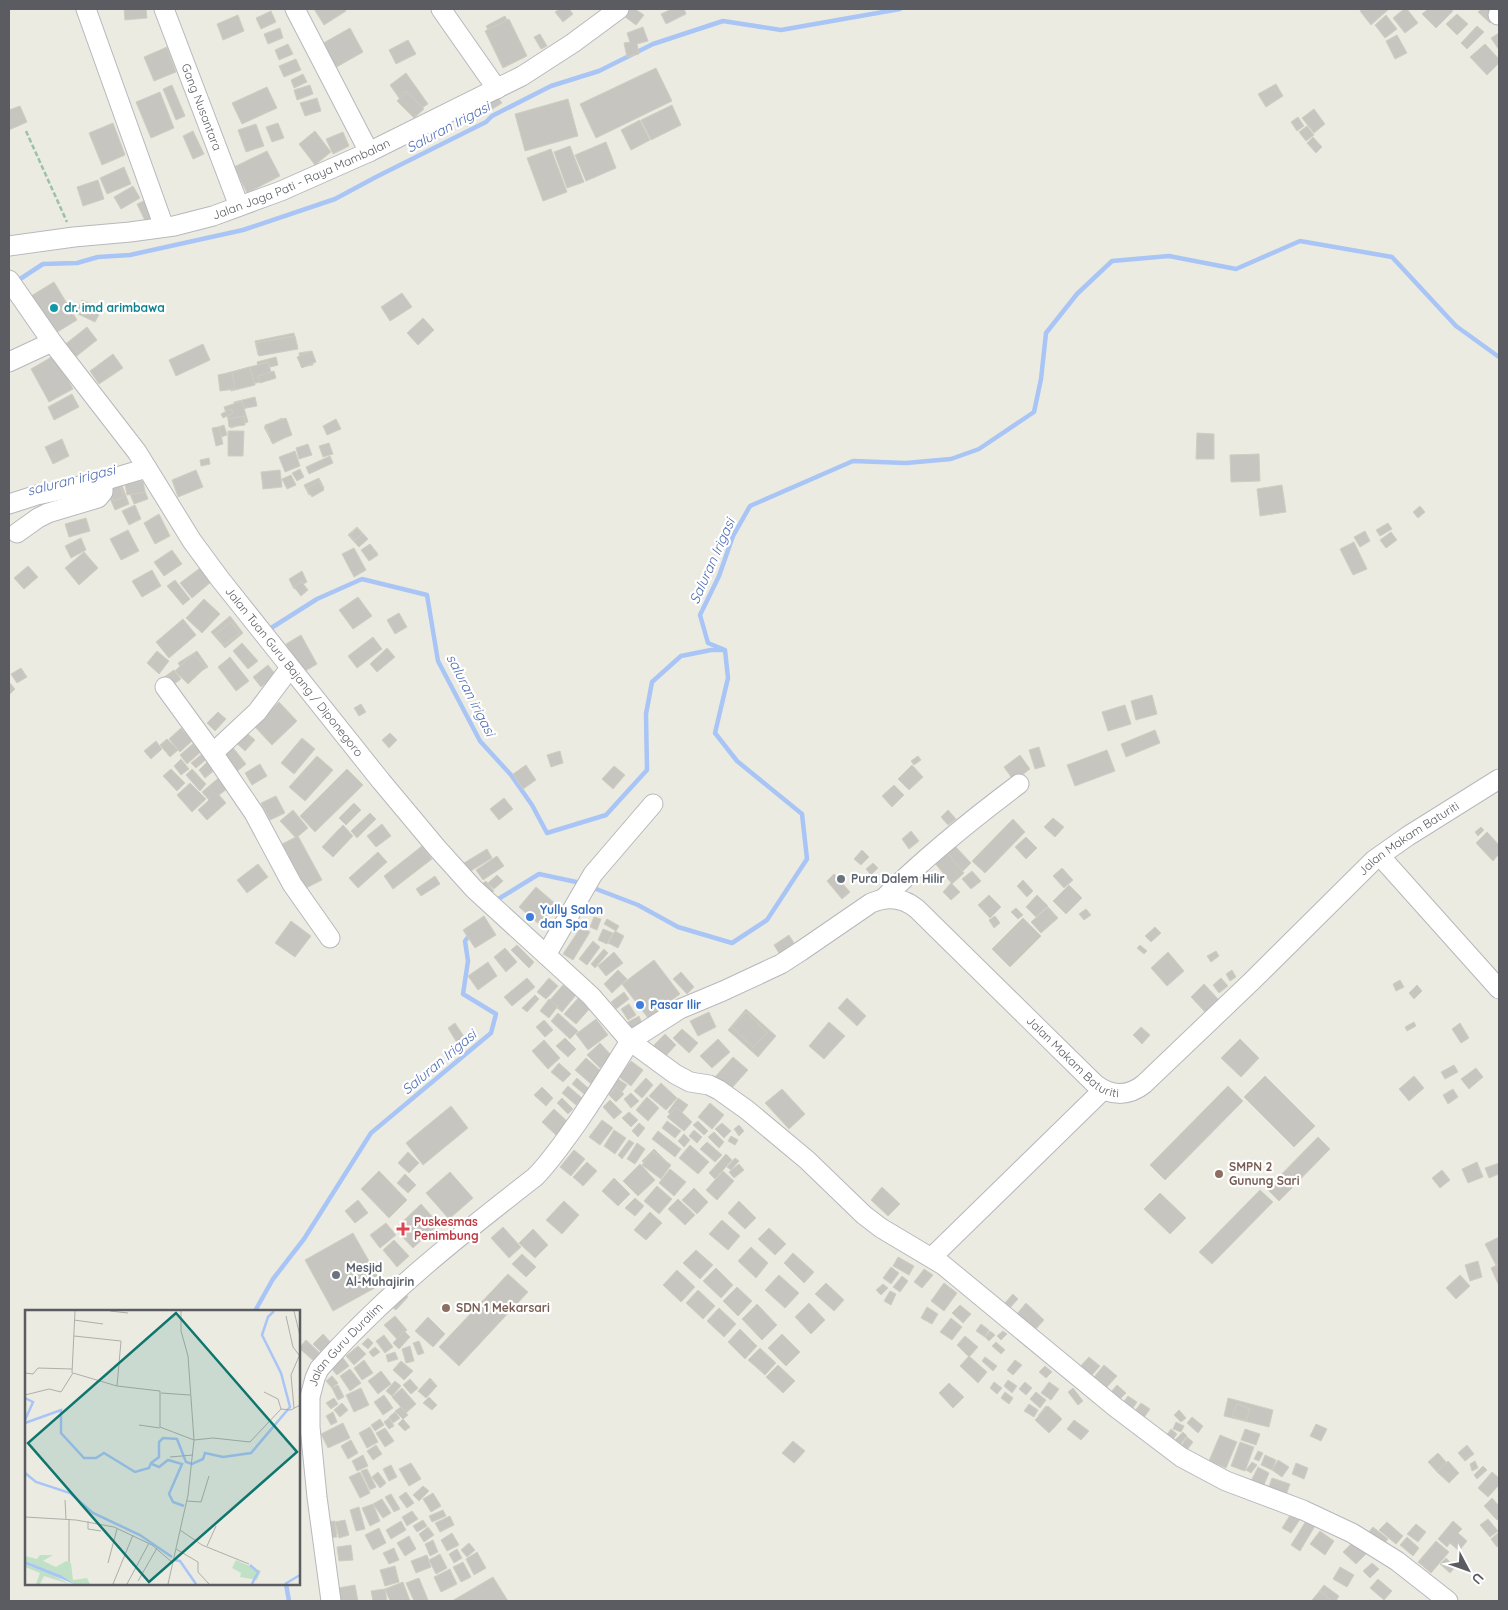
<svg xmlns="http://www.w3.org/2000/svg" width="1508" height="1610" font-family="Quicksand,sans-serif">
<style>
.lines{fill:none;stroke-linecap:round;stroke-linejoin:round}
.stream{stroke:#a8c5f5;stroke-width:4.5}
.building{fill:#c7c5bf;stroke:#d0cec1}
.minor-casing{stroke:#b7b8bd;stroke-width:21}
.path{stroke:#9bc1ad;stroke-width:2.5;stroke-dasharray:5 2.5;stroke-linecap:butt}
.minor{stroke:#fff;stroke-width:19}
.culture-dot{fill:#0f9aa8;stroke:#fff;stroke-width:2}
.worship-dot{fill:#6b7280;stroke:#fff;stroke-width:2}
.shop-dot{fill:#3f7fe0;stroke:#fff;stroke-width:2}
.education-dot{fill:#8d6e63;stroke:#fff;stroke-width:2}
.health-dot{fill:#e0444e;stroke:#fff;stroke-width:2}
.labels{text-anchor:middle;stroke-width:4.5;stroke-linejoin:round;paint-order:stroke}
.street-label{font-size:12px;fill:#5a5c61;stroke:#fff}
.culture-label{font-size:12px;font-weight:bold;fill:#0d838f;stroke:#fff;text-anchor:start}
.worship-label{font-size:12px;font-weight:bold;fill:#5b616d;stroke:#fff;text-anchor:start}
.shop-label{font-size:12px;font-weight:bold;fill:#366cbe;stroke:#fff;text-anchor:start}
.education-label{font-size:12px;font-weight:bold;fill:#785e54;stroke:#fff;text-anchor:start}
.health-label{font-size:12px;font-weight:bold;fill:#be3a42;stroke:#fff;text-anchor:start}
.water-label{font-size:14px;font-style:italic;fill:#4e6db6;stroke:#fff}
.inset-river{fill:none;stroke:#a8c5f5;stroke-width:2.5}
.inset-road{fill:none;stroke:#aeaeaa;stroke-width:1}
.view{fill:#0f766e;fill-opacity:0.15;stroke:#0f766e;stroke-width:2.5}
.inset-edge{fill:none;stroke:#5a5c61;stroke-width:2.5}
</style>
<rect width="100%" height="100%" fill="#ecebe2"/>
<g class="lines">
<g class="stream">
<path d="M15 281H17L43 264 77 263 98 257 130 255 243 230 335 199 376 177 486 122 492 116 551 86 599 71 653 44 723 21 781 30 900 9"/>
<path d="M268 630 317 599 362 579 427 595 438 661 480 741 511 775 532 805 547 833 606 815 647 770 646 714 652 682 681 656 711 650H723"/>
<path d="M591 887 638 905 678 927 732 943 767 920 807 859 802 814 737 761 715 733 728 678 725 650 708 643 700 615 719 576 733 536 750 506 853 461 906 463 951 459 979 449 1034 412 1041 379 1046 333 1077 294 1112 261 1169 256 1236 269 1300 241 1392 257 1456 326 1499 357"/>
<path d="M495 901 539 874 581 883"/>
<path d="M255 1311 273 1279 304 1239 371 1133 491 1033 496 1014 463 994 468 961 465 941 471 933"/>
<path d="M286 1584 289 1601"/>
</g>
</g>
<g class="building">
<path d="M124 9H146L147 18 125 20Z"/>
<path d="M314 9H345L346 11 324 25Z"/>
<path d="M560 9H569L573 14 563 22 555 12Z"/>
<path d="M630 9H635L644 15 636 25 624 16Z"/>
<path d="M672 9H684L686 14 666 24 661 14Z"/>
<path d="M1363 9H1389L1371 25 1360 11Z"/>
<path d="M1404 9H1407L1418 23 1405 33 1393 18Z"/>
<path d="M1428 9H1450L1453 11 1436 28 1422 14Z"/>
<path d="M1481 9H1491L1498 15 1490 23 1478 12Z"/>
<path d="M271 11 276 22 261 29 256 18Z"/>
<path d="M1457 14 1468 24 1457 35 1446 24Z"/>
<path d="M238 15 244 31 223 40 217 24Z"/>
<path d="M1386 15 1397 29 1385 38 1375 25Z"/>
<path d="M505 16 520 46 501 56 486 26Z"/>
<path d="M509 19 527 56 503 68 485 31Z"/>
<path d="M1477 26 1484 32 1467 49 1461 43Z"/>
<path d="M643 27 648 41 637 44 639 54 627 57 624 43 630 42 627 33Z"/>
<path d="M280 28 283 38 268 44 264 34Z"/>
<path d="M350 28 363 52 333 69 320 45Z"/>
<path d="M1499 33V50L1491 38Z"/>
<path d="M540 34 547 46 541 49 534 37Z"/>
<path d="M1397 35 1407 53 1395 59 1386 41Z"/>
<path d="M408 40 416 54 396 64 389 50Z"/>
<path d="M288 44 293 54 279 60 275 50Z"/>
<path d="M1485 44 1499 59V63L1487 75 1470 57Z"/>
<path d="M167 47 176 72 154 81 144 57Z"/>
<path d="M296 59 301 70 284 77 279 66Z"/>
<path d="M656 68 672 101 596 138 580 104Z"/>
<path d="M406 73 428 104 411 115 390 85Z"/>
<path d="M303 74 307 82 294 88 291 80Z"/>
<path d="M1276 84 1283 96 1266 107 1258 94Z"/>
<path d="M172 85 185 116 176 120 163 89Z"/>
<path d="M310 85 313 94 297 100 294 90Z"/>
<path d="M267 87 277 108 242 124 232 103Z"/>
<path d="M406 91 424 109 414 118 397 101Z"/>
<path d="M160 92 174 128 151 138 136 102Z"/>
<path d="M496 95 502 103 478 118 473 109Z"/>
<path d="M317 98 321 111 305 116 300 103Z"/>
<path d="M568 99 578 136 525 151 515 114Z"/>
<path d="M672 105 681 125 651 140 641 120Z"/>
<path d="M20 106 27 122 9 130V110Z"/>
<path d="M1314 109 1325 124 1314 133 1302 118Z"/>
<path d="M1298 117 1304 126 1297 131 1291 122Z"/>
<path d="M640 120 650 140 631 150 621 130Z"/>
<path d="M113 123 125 155 102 165 89 133Z"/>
<path d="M278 123 284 138 272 142 266 127Z"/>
<path d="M256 124 264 146 246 152 238 130Z"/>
<path d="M1307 126 1314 135 1306 141 1299 132Z"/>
<path d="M193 131 204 154 193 159 183 136Z"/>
<path d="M315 131 331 152 315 165 299 144Z"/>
<path d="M343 132 349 146 333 154 326 139Z"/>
<path d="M1313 137 1322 147 1316 153 1307 143Z"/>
<path d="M606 142 616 168 586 181 575 155Z"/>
<path d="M570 146 584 182 567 188 554 152Z"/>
<path d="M551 149 567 192 543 201 527 158Z"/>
<path d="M267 151 280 176 247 193 234 167Z"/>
<path d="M124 167 131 184 107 194 100 178Z"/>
<path d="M98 180 104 199 83 206 77 187Z"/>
<path d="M133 186 140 198 121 209 114 197Z"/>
<path d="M148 199 158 220 147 225 137 204Z"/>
<path d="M54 282 77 320 54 334 31 296Z"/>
<path d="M402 293 412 307 390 321 381 307Z"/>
<path d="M82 300 102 309 95 322 76 313Z"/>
<path d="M423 318 434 330 418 345 407 333Z"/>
<path d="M87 327 97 340 73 359 63 346Z"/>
<path d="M294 333 297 346 258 355 255 341Z"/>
<path d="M295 336 298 349 259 356 256 343Z"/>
<path d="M203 344 210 360 176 376 169 360Z"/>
<path d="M311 351 313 365 301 367 299 353Z"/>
<path d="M312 351 316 362 302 368 297 357Z"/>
<path d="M113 354 123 368 99 384 90 371Z"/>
<path d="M55 355 73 389 49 402 31 369Z"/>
<path d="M276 357 278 365 259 370 257 362Z"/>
<path d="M268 362 273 379 239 387 235 371Z"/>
<path d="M250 367 255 385 231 391 227 373Z"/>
<path d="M274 371 276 378 260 383 258 376Z"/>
<path d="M232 372 235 389 220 391 218 375Z"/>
<path d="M72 394 79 407 54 420 48 407Z"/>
<path d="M255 397 257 406 236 410 234 402Z"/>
<path d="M242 401 248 422 231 428 224 407Z"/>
<path d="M231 409 233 413 223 418 221 414Z"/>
<path d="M244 416 245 425 229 427 228 419Z"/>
<path d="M282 418 291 434 273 444 264 427Z"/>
<path d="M286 418 292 435 272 443 265 425Z"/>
<path d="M336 419 341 429 327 435 323 426Z"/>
<path d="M224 425 227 435 216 439 213 429Z"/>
<path d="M219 427 223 444 216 446 212 428Z"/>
<path d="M228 431H244L243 456H228Z"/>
<path d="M1197 433 1214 434V459H1196Z"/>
<path d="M62 439 69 456 53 464 45 447Z"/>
<path d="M329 443 333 454 323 457 319 446Z"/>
<path d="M308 444 312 455 299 459 296 448Z"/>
<path d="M295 451 300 466 285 472 279 457Z"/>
<path d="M1259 454 1260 481 1231 482 1230 455Z"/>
<path d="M330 456 333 463 309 474 306 467Z"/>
<path d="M209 458 210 464 201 466 200 460Z"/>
<path d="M300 469 304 477 297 481 292 473Z"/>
<path d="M196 470 203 487 178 497 172 480Z"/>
<path d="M280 470 282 487 263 489 261 472Z"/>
<path d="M291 475 296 485 287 489 282 479Z"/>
<path d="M139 476 148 499 134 504 125 481Z"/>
<path d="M319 478 324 488 309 495 304 485Z"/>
<path d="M143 481 145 492 127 495 125 484Z"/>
<path d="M319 481 324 490 312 497 307 488Z"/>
<path d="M121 483 129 504 115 510 106 489Z"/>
<path d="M1282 485 1286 512 1260 516 1257 489Z"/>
<path d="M120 486 124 497 113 501 109 490Z"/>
<path d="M135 505 141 519 129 525 122 511Z"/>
<path d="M1420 506 1425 512 1418 518 1413 512Z"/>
<path d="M159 514 170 536 155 544 144 523Z"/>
<path d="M86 518 90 531 69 537 65 524Z"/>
<path d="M1388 523 1392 529 1380 536 1376 530Z"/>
<path d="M357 527 368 539 359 547 348 535Z"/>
<path d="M357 528 362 534 355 540 350 535Z"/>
<path d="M128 530 139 551 121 560 110 539Z"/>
<path d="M1365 531 1370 541 1360 547 1354 537Z"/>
<path d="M1391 532 1397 540 1386 548 1380 540Z"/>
<path d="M81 538 86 550 71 558 65 546Z"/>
<path d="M1354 542 1367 569 1353 575 1340 549Z"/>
<path d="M370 544 378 554 371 559 363 550Z"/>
<path d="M370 544 378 555 369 561 361 550Z"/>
<path d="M354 548 366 570 354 577 342 554Z"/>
<path d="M172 550 182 564 164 576 154 562Z"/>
<path d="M84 552 98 568 79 585 65 568Z"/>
<path d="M28 566 38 577 24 589 14 578Z"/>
<path d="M200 568 211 582 192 598 180 583Z"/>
<path d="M152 570 161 586 142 597 132 581Z"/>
<path d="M302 571 307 582 294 589 289 579Z"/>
<path d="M175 580 190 599 183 605 167 586Z"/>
<path d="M301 581 308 590 301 596 294 587Z"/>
<path d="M358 597 372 616 353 629 339 610Z"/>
<path d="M204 599 220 614 202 633 186 618Z"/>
<path d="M399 613 407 627 395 634 387 620Z"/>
<path d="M230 616 243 633 225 648 211 632Z"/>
<path d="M183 619 196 635 169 658 156 642Z"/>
<path d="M231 622 240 633 224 645 215 634Z"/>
<path d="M301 635 317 664 302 673 286 644Z"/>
<path d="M373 637 382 649 357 668 348 656Z"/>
<path d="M242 643 258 661 248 669 233 651Z"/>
<path d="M387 648 395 657 377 672 370 664Z"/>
<path d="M157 651 169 661 159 674 147 663Z"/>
<path d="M197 651 208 667 188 679 178 663Z"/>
<path d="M193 654 206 667 188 684 175 671Z"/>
<path d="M230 657 249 681 236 691 218 667Z"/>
<path d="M268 665 276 675 261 687 253 677Z"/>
<path d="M21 668 27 677 17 683 11 674Z"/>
<path d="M174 670 181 679 167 689 160 680Z"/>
<path d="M9 682 15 689 9 695Z"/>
<path d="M1152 695 1157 714 1136 720 1131 701Z"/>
<path d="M279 702 297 721 272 745 254 726Z"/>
<path d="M361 704 366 712 359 716 354 708Z"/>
<path d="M1125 705 1131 724 1108 731 1102 712Z"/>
<path d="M218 712 226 719 215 731 207 723Z"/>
<path d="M181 728 192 741 180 752 169 739Z"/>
<path d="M241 728 255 740 245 751 231 738Z"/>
<path d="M1155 730 1160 743 1126 757 1121 744Z"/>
<path d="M390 733 397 740 389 748 382 740Z"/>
<path d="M302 738 315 749 294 774 281 763Z"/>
<path d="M167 739 178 750 170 757 160 745Z"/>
<path d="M156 741 162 749 151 759 144 751Z"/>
<path d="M196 741 203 750 187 764 180 755Z"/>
<path d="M231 745 246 764 235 773 220 754Z"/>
<path d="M1039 747 1045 766 1035 769 1029 750Z"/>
<path d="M1107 750 1115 771 1075 786 1067 765Z"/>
<path d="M560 751 563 763 551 767 547 755Z"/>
<path d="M203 753 208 758 196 768 191 763Z"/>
<path d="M1020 755 1030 769 1014 781 1004 767Z"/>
<path d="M317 756 333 770 305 801 289 787Z"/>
<path d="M918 756 921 760 914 765 911 761Z"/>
<path d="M181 759 189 769 181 775 174 766Z"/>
<path d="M209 760 216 769 205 778 199 770Z"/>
<path d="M260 764 267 776 252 785 245 773Z"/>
<path d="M526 765 536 780 523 789 513 774Z"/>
<path d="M912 765 923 777 909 790 898 779Z"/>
<path d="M614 766 625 775 613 789 602 779Z"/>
<path d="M171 769 185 783 177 791 163 776Z"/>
<path d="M192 769 206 784 200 791 186 775Z"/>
<path d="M347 769 363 785 315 832 300 816Z"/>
<path d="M222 775 231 786 219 795 226 803 207 820 198 810 209 800 202 792Z"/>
<path d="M190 783 206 799 192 812 177 795Z"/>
<path d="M894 785 904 795 892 807 882 796Z"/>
<path d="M276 796 285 813 270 820 261 803Z"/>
<path d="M504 798 513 809 499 820 490 809Z"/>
<path d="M354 803 361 810 346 825 339 818Z"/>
<path d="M293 810 308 828 296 838 280 821Z"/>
<path d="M948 810 956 819 948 825 941 817Z"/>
<path d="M370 813 376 819 357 838 351 831Z"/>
<path d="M1053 818 1064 827 1055 837 1044 827Z"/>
<path d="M1013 819 1025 832 985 873 972 861Z"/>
<path d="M382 824 391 836 376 847 367 836Z"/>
<path d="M343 825 353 836 333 857 322 847Z"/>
<path d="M1481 827 1484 830 1478 836 1475 832Z"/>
<path d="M911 831 919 841 909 849 902 839Z"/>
<path d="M1487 832 1499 845V854L1493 861 1476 843Z"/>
<path d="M298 836 322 880 306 888 282 844Z"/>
<path d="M1026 837 1037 848 1026 859 1015 847Z"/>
<path d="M953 844 971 863 961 873 943 855Z"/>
<path d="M422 846 432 859 393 889 384 876Z"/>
<path d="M487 849 492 858 469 872 464 863Z"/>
<path d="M862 850 869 857 861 865 854 859Z"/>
<path d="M378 852 387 862 358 888 349 878Z"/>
<path d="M947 852 964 873 952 884 934 862Z"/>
<path d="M497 856 504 866 483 880 476 870Z"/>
<path d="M873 863 878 868 871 875 866 869Z"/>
<path d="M258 864 268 877 247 893 237 880Z"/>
<path d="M1062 868 1073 880 1064 888 1053 876Z"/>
<path d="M972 871 981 881 971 889 962 879Z"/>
<path d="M834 874 850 892 842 899 827 881Z"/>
<path d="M497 875 503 881 494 889 488 883Z"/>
<path d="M435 876 440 884 421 896 416 889Z"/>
<path d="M1023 880 1033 891 1027 897 1017 886Z"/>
<path d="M486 881 494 891 484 898 476 888Z"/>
<path d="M951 883 960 892 951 900 943 892Z"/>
<path d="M1069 885 1082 898 1066 914 1053 901Z"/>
<path d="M536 887 557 905 540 925 519 907Z"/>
<path d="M989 895 1001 907 990 918 978 905Z"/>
<path d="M1037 895 1048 906 1036 917 1026 907Z"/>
<path d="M1048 907 1058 918 1041 933 1031 922Z"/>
<path d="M1016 908 1023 915 1018 919 1011 912Z"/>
<path d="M1086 909 1091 915 1084 920 1079 914Z"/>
<path d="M484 916 496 935 475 948 463 930Z"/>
<path d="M995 916 1000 923 994 928 989 920Z"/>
<path d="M594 917 601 919 597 930 590 927Z"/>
<path d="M1023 918 1041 936 1010 967 992 949Z"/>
<path d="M607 919 619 926 616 931 604 924Z"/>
<path d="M291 921 311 936 295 957 275 943Z"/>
<path d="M581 927 590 932 573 960 563 954Z"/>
<path d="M1155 927 1161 933 1151 942 1145 936Z"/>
<path d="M603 929 613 933 607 944 598 940Z"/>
<path d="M615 931 624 936 618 948 608 943Z"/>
<path d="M789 935 797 948 782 958 774 945Z"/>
<path d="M593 941 600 947 587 965 579 959Z"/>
<path d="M517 945 534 962 529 968 511 950Z"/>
<path d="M1140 945 1147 951 1144 954 1137 948Z"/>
<path d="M505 948 517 962 506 972 494 957Z"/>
<path d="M604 949 608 953 595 968 591 964Z"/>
<path d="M1216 951 1219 956 1211 962 1207 956Z"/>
<path d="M614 952 623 963 606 976 598 966Z"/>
<path d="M1168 952 1184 971 1167 986 1151 968Z"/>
<path d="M654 960 680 994 648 1018 622 984Z"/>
<path d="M488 962 497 976 478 990 468 976Z"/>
<path d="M618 970 627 979 612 993 604 984Z"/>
<path d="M1232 970 1236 977 1230 981 1226 974Z"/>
<path d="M681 972 694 987 687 994 673 979Z"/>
<path d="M527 978 535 987 512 1006 504 997Z"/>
<path d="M549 978 558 986 546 999 537 992Z"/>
<path d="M1221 978 1228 986 1219 993 1213 985Z"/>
<path d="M1400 980 1404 987 1396 991 1393 984Z"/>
<path d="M1204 984 1219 1000 1206 1013 1191 997Z"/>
<path d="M563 985 576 995 562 1012 549 1001Z"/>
<path d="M1417 985 1422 991 1414 999 1409 993Z"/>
<path d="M624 992 629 999 616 1009 611 1002Z"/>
<path d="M535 995 539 999 527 1012 522 1008Z"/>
<path d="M580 996 592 1006 576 1024 564 1014Z"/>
<path d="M847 998 866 1016 857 1026 838 1008Z"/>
<path d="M549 999 558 1006 549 1018 540 1011Z"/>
<path d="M629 1004 636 1015 628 1020 621 1009Z"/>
<path d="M746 1009 776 1036 758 1057 728 1030Z"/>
<path d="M709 1012 716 1027 698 1036 690 1021Z"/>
<path d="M746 1012 767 1033 753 1047 732 1027Z"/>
<path d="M558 1013 578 1031 570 1039 551 1021Z"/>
<path d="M639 1016 644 1028 633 1033 628 1022Z"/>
<path d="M596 1019 608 1035 588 1050 576 1034Z"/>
<path d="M544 1020 553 1030 545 1037 536 1027Z"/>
<path d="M829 1022 845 1036 824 1059 809 1046Z"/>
<path d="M1414 1022 1416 1026 1407 1031 1405 1027Z"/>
<path d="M455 1023 467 1041 459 1046 448 1028Z"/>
<path d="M1460 1023 1469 1038 1461 1043 1452 1029Z"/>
<path d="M1141 1027 1150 1035 1142 1044 1133 1035Z"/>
<path d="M682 1029 698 1043 689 1053 673 1038Z"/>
<path d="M665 1034 676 1045 663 1059 651 1048Z"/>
<path d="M565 1038 576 1049 568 1057 556 1046Z"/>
<path d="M718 1039 730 1052 712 1068 700 1056Z"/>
<path d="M1240 1039 1259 1058 1241 1077 1221 1058Z"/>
<path d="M544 1040 560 1058 548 1069 532 1051Z"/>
<path d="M600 1043 612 1056 600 1068 587 1055Z"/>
<path d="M733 1057 748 1070 730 1090 715 1077Z"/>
<path d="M586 1058 602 1072 591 1084 575 1070Z"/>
<path d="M631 1061 643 1070 631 1086 619 1077Z"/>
<path d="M559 1063 571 1074 563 1082 551 1072Z"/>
<path d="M1454 1065 1458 1072 1445 1079 1441 1072Z"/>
<path d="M1476 1068 1483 1077 1469 1089 1461 1079Z"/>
<path d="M1265 1076 1315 1126 1294 1147 1244 1097Z"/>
<path d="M1414 1076 1424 1088 1409 1101 1399 1089Z"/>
<path d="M577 1078 589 1089 584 1094 572 1084Z"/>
<path d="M646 1078 653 1085 642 1098 634 1091Z"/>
<path d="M618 1079 627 1085 616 1100 607 1093Z"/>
<path d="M661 1083 677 1098 666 1110 649 1096Z"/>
<path d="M568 1086 582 1098 576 1105 562 1093Z"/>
<path d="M1228 1086 1243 1101 1165 1180 1150 1165Z"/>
<path d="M542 1087 553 1098 546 1106 534 1095Z"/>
<path d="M616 1087 624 1094 616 1102 609 1095Z"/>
<path d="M782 1089 805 1114 789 1129 765 1103Z"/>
<path d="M1453 1089 1458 1097 1448 1104 1443 1095Z"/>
<path d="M631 1093 639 1101 631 1108 624 1099Z"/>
<path d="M647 1097 659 1108 648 1121 636 1110Z"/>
<path d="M562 1098 573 1109 568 1114 557 1103Z"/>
<path d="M678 1098 688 1105 677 1119 668 1112Z"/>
<path d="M610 1100 622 1112 614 1119 603 1107Z"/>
<path d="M710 1103 724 1115 712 1129 698 1117Z"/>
<path d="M451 1106 468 1128 423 1165 406 1143Z"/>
<path d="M676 1107 692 1122 684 1131 667 1117Z"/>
<path d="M554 1109 569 1123 557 1136 542 1122Z"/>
<path d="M629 1112 638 1120 631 1127 622 1118Z"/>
<path d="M602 1120 613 1128 600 1145 589 1137Z"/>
<path d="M667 1121 681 1131 675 1138 662 1128Z"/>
<path d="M698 1121 708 1131 704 1135 693 1125Z"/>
<path d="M639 1123 645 1128 638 1137 632 1131Z"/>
<path d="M722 1123 731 1131 724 1138 715 1129Z"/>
<path d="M739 1125 744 1131 739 1136 734 1129Z"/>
<path d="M614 1130 626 1138 615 1154 604 1146Z"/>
<path d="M694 1130 702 1137 697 1143 689 1136Z"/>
<path d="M658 1131 681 1149 675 1157 652 1139Z"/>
<path d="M714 1132 724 1142 719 1148 708 1137Z"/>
<path d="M684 1134 690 1140 684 1147 678 1141Z"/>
<path d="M731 1136 738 1140 735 1145 728 1141Z"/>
<path d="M1318 1137 1330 1149 1279 1201 1267 1189Z"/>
<path d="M629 1140 634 1143 622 1159 618 1155Z"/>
<path d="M707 1142 722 1155 715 1162 700 1149Z"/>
<path d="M637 1143 645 1149 635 1164 627 1159Z"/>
<path d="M690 1145 709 1162 698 1174 679 1158Z"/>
<path d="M654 1149 670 1165 658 1176 642 1161Z"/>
<path d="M574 1150 585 1159 571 1176 560 1167Z"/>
<path d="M652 1151 671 1165 661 1179 642 1165Z"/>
<path d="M408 1152 419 1163 409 1173 398 1163Z"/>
<path d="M726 1154 732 1160 715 1179 709 1173Z"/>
<path d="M735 1158 739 1161 731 1170 727 1167Z"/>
<path d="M587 1162 597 1171 583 1186 573 1177Z"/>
<path d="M1477 1162 1483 1177 1468 1183 1462 1169Z"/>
<path d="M1499 1163V1174L1489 1178 1485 1168Z"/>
<path d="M640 1164 655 1180 638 1196 623 1181Z"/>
<path d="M739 1164 744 1170 734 1178 729 1172Z"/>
<path d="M670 1169 686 1182 674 1196 659 1183Z"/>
<path d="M1442 1170 1450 1180 1440 1188 1432 1178Z"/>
<path d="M379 1171 407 1200 389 1218 361 1189Z"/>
<path d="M723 1171 734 1181 717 1200 706 1190Z"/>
<path d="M450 1172 473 1198 449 1219 426 1193Z"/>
<path d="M405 1174 416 1185 408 1193 397 1183Z"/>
<path d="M614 1178 630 1194 618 1206 602 1191Z"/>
<path d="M657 1186 672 1199 659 1214 644 1201Z"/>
<path d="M882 1187 900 1204 888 1216 871 1200Z"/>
<path d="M694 1188 708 1202 697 1214 682 1200Z"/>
<path d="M1260 1190 1273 1202 1212 1264 1199 1252Z"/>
<path d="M1160 1193 1186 1218 1170 1234 1144 1209Z"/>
<path d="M635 1198 644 1206 635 1216 625 1208Z"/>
<path d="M678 1199 695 1215 685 1225 668 1209Z"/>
<path d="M358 1200 368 1213 355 1223 345 1211Z"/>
<path d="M564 1201 579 1215 562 1234 546 1220Z"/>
<path d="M739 1201 756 1218 745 1229 728 1213Z"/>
<path d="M421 1204 439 1224 413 1248 395 1229Z"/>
<path d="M650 1212 662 1223 646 1240 634 1230Z"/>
<path d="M722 1220 740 1236 728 1250 709 1234Z"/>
<path d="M386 1223 396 1235 380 1248 370 1235Z"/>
<path d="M503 1227 521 1247 509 1258 491 1238Z"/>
<path d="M769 1228 786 1244 775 1255 758 1239Z"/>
<path d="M533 1229 548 1245 535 1258 519 1243Z"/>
<path d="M353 1233 382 1284 333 1311 305 1260Z"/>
<path d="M1499 1237V1268L1498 1269 1485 1244Z"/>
<path d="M394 1240 409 1256 397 1267 383 1250Z"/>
<path d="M751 1247 768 1263 756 1278 738 1261Z"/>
<path d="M696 1250 713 1265 700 1279 683 1263Z"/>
<path d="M793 1253 814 1272 804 1283 784 1263Z"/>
<path d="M522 1254 536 1267 526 1277 512 1264Z"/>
<path d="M898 1257 914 1266 909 1275 893 1266Z"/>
<path d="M1478 1261 1482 1277 1470 1281 1465 1265Z"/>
<path d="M1499 1264V1286L1491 1268Z"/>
<path d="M891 1267 899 1273 891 1284 883 1278Z"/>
<path d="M716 1268 733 1285 721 1298 703 1281Z"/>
<path d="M924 1269 933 1275 922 1288 914 1282Z"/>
<path d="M677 1270 695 1287 681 1302 663 1285Z"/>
<path d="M508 1274 528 1292 459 1366 439 1347Z"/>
<path d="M779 1275 799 1293 785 1308 765 1290Z"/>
<path d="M1460 1275 1470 1286 1456 1299 1446 1288Z"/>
<path d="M902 1276 908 1281 900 1292 893 1287Z"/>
<path d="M826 1283 844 1300 834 1311 815 1294Z"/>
<path d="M944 1283 957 1293 944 1311 931 1301Z"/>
<path d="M883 1284 888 1288 881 1295 876 1290Z"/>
<path d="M737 1287 752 1301 738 1316 723 1301Z"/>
<path d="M698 1290 715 1306 703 1319 686 1303Z"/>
<path d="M890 1291 896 1294 891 1305 884 1301Z"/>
<path d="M406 1294 408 1297 396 1310 393 1308Z"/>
<path d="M1013 1294 1018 1299 1008 1310 1003 1305Z"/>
<path d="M809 1303 825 1320 811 1334 795 1317Z"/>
<path d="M1026 1303 1044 1320 1034 1331 1016 1315Z"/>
<path d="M757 1304 777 1325 762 1340 742 1319Z"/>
<path d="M960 1305 971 1314 963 1323 952 1313Z"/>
<path d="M927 1307 938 1314 932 1324 921 1318Z"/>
<path d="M719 1308 736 1324 724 1337 707 1321Z"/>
<path d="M395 1316 407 1330 397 1339 384 1325Z"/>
<path d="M428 1317 445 1334 433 1347 415 1331Z"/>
<path d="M951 1318 962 1327 952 1340 940 1332Z"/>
<path d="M981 1324 989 1330 985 1337 976 1331Z"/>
<path d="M740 1329 757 1346 745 1359 728 1342Z"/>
<path d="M404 1331 410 1337 399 1349 393 1343Z"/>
<path d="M990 1331 995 1335 989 1341 985 1337Z"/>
<path d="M1003 1331 1007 1334 1001 1340 997 1336Z"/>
<path d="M323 1334 334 1346 324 1355 313 1344Z"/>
<path d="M782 1334 800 1352 786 1366 768 1348Z"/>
<path d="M384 1335 393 1347 385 1353 376 1341Z"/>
<path d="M965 1336 978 1347 969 1357 957 1345Z"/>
<path d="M368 1338 373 1343 368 1349 362 1344Z"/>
<path d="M306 1340 323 1356 316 1363 299 1348Z"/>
<path d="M419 1341 424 1353 418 1355 413 1343Z"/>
<path d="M996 1342 1005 1350 1001 1354 992 1346Z"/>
<path d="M358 1346 366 1354 354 1365 346 1356Z"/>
<path d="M410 1346 414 1361 406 1363 402 1349Z"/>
<path d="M375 1347 380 1352 373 1357 369 1352Z"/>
<path d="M760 1348 776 1363 765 1375 748 1360Z"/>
<path d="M395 1352 398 1359 388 1362 386 1355Z"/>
<path d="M969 1356 987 1372 978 1383 960 1366Z"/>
<path d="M985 1357 997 1366 993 1371 982 1361Z"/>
<path d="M1089 1357 1100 1366 1086 1382 1075 1372Z"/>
<path d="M343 1358 349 1366 337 1375 331 1368Z"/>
<path d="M364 1360 373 1373 362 1380 354 1368Z"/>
<path d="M1015 1360 1022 1365 1013 1375 1007 1370Z"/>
<path d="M401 1361 413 1371 404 1380 393 1370Z"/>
<path d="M778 1365 795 1381 783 1393 766 1377Z"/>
<path d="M1104 1365 1117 1376 1106 1388 1094 1377Z"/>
<path d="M1045 1366 1052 1372 1046 1378 1039 1372Z"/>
<path d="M350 1369 361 1383 350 1391 340 1376Z"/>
<path d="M381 1371 391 1384 378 1394 368 1381Z"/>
<path d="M332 1376 338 1383 332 1388 326 1381Z"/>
<path d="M430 1378 437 1386 426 1398 418 1391Z"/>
<path d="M410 1379 418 1388 411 1394 403 1385Z"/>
<path d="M1008 1380 1017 1386 1012 1393 1004 1386Z"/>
<path d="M395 1381 401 1386 392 1396 386 1391Z"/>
<path d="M994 1382 1002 1388 997 1394 990 1388Z"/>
<path d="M1025 1382 1032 1388 1026 1395 1019 1389Z"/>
<path d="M1049 1382 1059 1389 1051 1400 1041 1393Z"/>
<path d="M949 1383 964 1397 953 1408 939 1393Z"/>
<path d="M338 1385 344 1397 338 1400 332 1388Z"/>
<path d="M1117 1385 1126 1393 1119 1400 1110 1393Z"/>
<path d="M361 1388 369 1405 354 1412 346 1395Z"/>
<path d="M402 1388 416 1404 406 1413 392 1397Z"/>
<path d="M1073 1388 1083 1401 1078 1405 1068 1392Z"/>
<path d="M1005 1392 1013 1398 1009 1404 1001 1398Z"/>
<path d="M1036 1392 1046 1400 1040 1408 1030 1399Z"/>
<path d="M384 1395 393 1408 383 1415 374 1402Z"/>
<path d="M1128 1396 1137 1402 1131 1411 1122 1404Z"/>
<path d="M429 1397 437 1405 432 1410 423 1403Z"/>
<path d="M334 1398 338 1404 331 1409 326 1403Z"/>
<path d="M1228 1398 1273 1410 1269 1427 1224 1416Z"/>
<path d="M342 1403 348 1410 340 1417 334 1410Z"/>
<path d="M1141 1403 1150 1409 1143 1419 1134 1412Z"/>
<path d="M1029 1404 1038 1410 1034 1417 1024 1411Z"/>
<path d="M1237 1404 1250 1409 1246 1421 1232 1416Z"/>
<path d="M1046 1406 1061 1419 1053 1429 1038 1416Z"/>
<path d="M1048 1406 1062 1419 1049 1433 1035 1420Z"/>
<path d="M401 1407 408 1415 403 1419 395 1411Z"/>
<path d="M1179 1410 1186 1418 1181 1422 1174 1415Z"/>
<path d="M333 1412 337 1422 331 1425 326 1416Z"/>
<path d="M395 1412 400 1418 393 1423 389 1417Z"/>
<path d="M1192 1417 1203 1426 1198 1433 1187 1423Z"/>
<path d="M389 1418 394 1426 389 1429 384 1422Z"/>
<path d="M380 1419 384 1425 375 1431 371 1425Z"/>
<path d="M403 1419 410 1427 405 1431 398 1424Z"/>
<path d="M1074 1420 1089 1431 1081 1440 1067 1429Z"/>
<path d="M1176 1422 1184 1426 1181 1432 1173 1429Z"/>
<path d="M343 1423 350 1438 328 1448 321 1434Z"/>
<path d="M1316 1424 1327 1429 1321 1441 1310 1436Z"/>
<path d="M370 1427 378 1442 367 1448 359 1433Z"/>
<path d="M385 1428 394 1441 385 1447 376 1433Z"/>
<path d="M1171 1429 1177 1434 1171 1442 1165 1437Z"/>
<path d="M1245 1429 1260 1434 1256 1445 1241 1440Z"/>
<path d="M1183 1432 1187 1436 1180 1445 1175 1440Z"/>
<path d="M1220 1435 1237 1442 1226 1468 1209 1461Z"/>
<path d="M1187 1437 1193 1442 1187 1450 1181 1446Z"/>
<path d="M351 1440 358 1453 348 1459 341 1446Z"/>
<path d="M793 1441 805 1451 794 1463 782 1453Z"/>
<path d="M1240 1442 1254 1447 1245 1471 1231 1466Z"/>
<path d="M376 1445 382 1454 373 1460 367 1451Z"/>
<path d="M1467 1445 1474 1454 1465 1461 1458 1453Z"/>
<path d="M1258 1451 1263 1453 1259 1461 1254 1459Z"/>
<path d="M1438 1453 1448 1464 1438 1473 1428 1462Z"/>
<path d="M363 1455 368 1466 357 1471 352 1461Z"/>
<path d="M1265 1455 1276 1460 1272 1470 1261 1465Z"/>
<path d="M1278 1460 1289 1467 1282 1477 1272 1470Z"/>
<path d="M1448 1461 1459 1473 1449 1483 1437 1472Z"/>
<path d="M1475 1461 1478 1468 1472 1471 1470 1464Z"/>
<path d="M1252 1462 1257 1465 1251 1473 1246 1470Z"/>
<path d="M411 1463 421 1479 409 1486 399 1469Z"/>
<path d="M1296 1463 1308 1468 1304 1479 1292 1474Z"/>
<path d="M391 1465 397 1477 389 1481 383 1469Z"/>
<path d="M1483 1466 1487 1470 1477 1479 1474 1475Z"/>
<path d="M1258 1467 1269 1473 1263 1487 1251 1481Z"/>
<path d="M367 1469 376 1487 370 1490 361 1471Z"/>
<path d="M360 1472 370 1493 360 1498 349 1477Z"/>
<path d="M378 1472 386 1483 380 1488 372 1477Z"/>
<path d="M1492 1472 1499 1478V1485L1488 1497 1478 1488Z"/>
<path d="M1272 1478 1290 1484 1286 1495 1268 1489Z"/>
<path d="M423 1486 429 1491 419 1501 413 1495Z"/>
<path d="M406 1492 414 1503 407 1508 399 1497Z"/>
<path d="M433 1493 441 1506 431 1512 423 1499Z"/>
<path d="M391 1494 400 1509 394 1512 385 1497Z"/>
<path d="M1492 1498 1499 1506V1518L1497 1520 1484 1506Z"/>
<path d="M382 1499 391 1513 383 1518 373 1504Z"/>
<path d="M373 1504 380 1521 370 1526 362 1508Z"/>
<path d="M359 1507 365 1529 356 1531 350 1510Z"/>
<path d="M443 1510 446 1516 432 1522 429 1516Z"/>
<path d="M412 1511 418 1519 407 1526 402 1517Z"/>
<path d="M1292 1512 1301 1518 1291 1533 1282 1528Z"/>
<path d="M450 1516 454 1525 440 1532 435 1523Z"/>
<path d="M1488 1519 1498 1531 1490 1537 1480 1525Z"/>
<path d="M345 1520 349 1535 339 1538 335 1522Z"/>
<path d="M423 1520 427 1526 417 1532 413 1526Z"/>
<path d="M335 1521 337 1537 327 1538 326 1522Z"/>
<path d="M401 1521 406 1530 391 1539 386 1530Z"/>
<path d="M1306 1521 1315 1526 1300 1551 1291 1545Z"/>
<path d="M1453 1521 1462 1529 1458 1533 1467 1541 1459 1551 1450 1543 1447 1547 1438 1539Z"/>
<path d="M1387 1522 1403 1536 1396 1544 1379 1530Z"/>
<path d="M1416 1524 1426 1532 1418 1542 1407 1534Z"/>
<path d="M428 1527 434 1535 424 1542 419 1534Z"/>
<path d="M1373 1527 1388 1539 1382 1546 1367 1534Z"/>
<path d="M379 1528 386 1543 373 1550 365 1535Z"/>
<path d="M1320 1531 1334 1541 1325 1555 1310 1544Z"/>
<path d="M1499 1532V1545L1497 1547 1491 1539Z"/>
<path d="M452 1533 459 1545 447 1551 441 1540Z"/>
<path d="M409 1536 416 1549 405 1556 397 1543Z"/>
<path d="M1407 1537 1419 1548 1413 1556 1400 1545Z"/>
<path d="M433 1540 438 1552 430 1556 425 1544Z"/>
<path d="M1436 1541 1449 1552 1431 1573 1418 1562Z"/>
<path d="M1353 1542 1366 1554 1356 1564 1343 1552Z"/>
<path d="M469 1543 475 1550 467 1557 461 1550Z"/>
<path d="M351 1545 353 1560 339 1561 337 1547Z"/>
<path d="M394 1548 399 1560 389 1564 383 1553Z"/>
<path d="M457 1549 462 1558 454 1563 449 1554Z"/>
<path d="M477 1552 486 1568 474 1575 466 1559Z"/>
<path d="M440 1554 447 1568 436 1574 429 1560Z"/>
<path d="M427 1555 431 1567 416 1573 411 1561Z"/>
<path d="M1446 1558 1455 1567 1450 1573 1440 1564Z"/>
<path d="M463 1562 471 1577 461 1582 453 1567Z"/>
<path d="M1372 1563 1379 1569 1370 1578 1363 1571Z"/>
<path d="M395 1566 399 1582 385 1586 380 1570Z"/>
<path d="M1340 1567 1354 1575 1347 1587 1333 1579Z"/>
<path d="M450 1569 457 1584 441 1592 434 1577Z"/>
<path d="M493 1577 508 1601H452Z"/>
<path d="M419 1578 428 1600 414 1601 406 1583Z"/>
<path d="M1378 1579 1392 1591 1384 1600 1370 1588Z"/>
<path d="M403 1582 410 1601H390L385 1589Z"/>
<path d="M355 1585 358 1601H335L333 1589Z"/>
<path d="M1324 1585 1339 1596 1336 1601H1321L1315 1597Z"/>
<path d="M385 1589 387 1601H373L371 1591Z"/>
<path d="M1320 1591 1331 1601H1311Z"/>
</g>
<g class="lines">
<g class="minor-casing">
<g id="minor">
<path d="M86 9 164 227"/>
<path id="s1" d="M164 9 239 206"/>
<path d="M295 9 369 152"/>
<path d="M441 9 497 89"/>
<path d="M1498 15 1499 14"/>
<path id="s2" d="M9 246 74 237 130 232 174 226 213 216 281 191 369 152 522 76 573 43 619 9"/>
<path id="s3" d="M9 280 52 342 137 452 192 541 220 579 381 781 437 848 474 889 591 996 630 1041 680 1009 723 991 781 964 801 951 871 903C887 896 903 897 917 909L1095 1084C1110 1096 1128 1097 1144 1084L1253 980 1374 860 1408 836 1499 779"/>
<path d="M9 362 52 342"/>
<path d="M9 504 37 495 103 481 147 468"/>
<path d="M17 533 38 518 48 513 98 498 103 492V481"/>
<path d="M290 668 257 712 213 753 254 813 292 884 330 938"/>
<path d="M165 687 213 753"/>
<path d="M1380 856 1499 989"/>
<path d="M883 899C925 857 971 820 1019 784"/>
<path d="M546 955 593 874 653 804"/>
<path d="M932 1257 1103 1090"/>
<path id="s4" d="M331 1601 317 1497 310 1427V1397L315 1378 319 1369C383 1296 459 1236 535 1177 552 1160 564 1141 578 1122 596 1095 613 1069 630 1041L675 1074 690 1082 709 1085 719 1090 747 1110 807 1160 864 1215 881 1228 943 1265 1115 1407 1181 1457 1226 1481 1303 1510 1352 1533 1397 1561 1448 1601"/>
</g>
</g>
<path class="path" d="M26 131 67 222"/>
<use href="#minor" class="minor"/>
</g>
<circle class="culture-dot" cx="54" cy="308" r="5"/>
<g class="worship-dot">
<circle cx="841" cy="879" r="5"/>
<circle cx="336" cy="1275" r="5"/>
</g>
<g class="shop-dot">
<circle cx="530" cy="917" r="5"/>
<circle cx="640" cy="1005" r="5"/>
</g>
<g class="education-dot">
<circle cx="1219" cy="1174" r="5"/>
<circle cx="446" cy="1308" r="5"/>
</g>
<path class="health-dot" d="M400.5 1221.5h5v5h5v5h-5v5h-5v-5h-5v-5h5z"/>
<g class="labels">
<g class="street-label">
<text dy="4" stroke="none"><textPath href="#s1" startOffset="105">Gang Nusantara</textPath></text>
<text dy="4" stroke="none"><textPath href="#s2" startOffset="302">Jalan Jaga Pati - Raya Mambalan</textPath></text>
<text dy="4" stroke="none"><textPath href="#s3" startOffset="485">Jalan Tuan Guru Bajang / Diponegoro</textPath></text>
<text dy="4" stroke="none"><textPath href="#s3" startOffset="1978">Jalan Makam Baturiti</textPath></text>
<text dy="4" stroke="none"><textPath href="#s3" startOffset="1529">Jalan Makam Baturiti</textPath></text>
<text dy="4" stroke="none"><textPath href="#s4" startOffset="270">Jalan Guru Duralim</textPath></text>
</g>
<g class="culture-label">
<text x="64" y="312">dr. imd arimbawa</text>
</g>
<g class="worship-label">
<text x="851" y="883">Pura Dalem Hilir</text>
<text x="346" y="1272">Mesjid<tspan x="346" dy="14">Al-Muhajirin</tspan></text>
</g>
<g class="shop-label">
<text x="540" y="914">Yully Salon<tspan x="540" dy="14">dan Spa</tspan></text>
<text x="650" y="1009">Pasar Ilir</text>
</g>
<g class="education-label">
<text x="1229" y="1171">SMPN 2<tspan x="1229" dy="14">Gunung Sari</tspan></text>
<text x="456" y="1312">SDN 1 Mekarsari</text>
</g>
<g class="health-label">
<text x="414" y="1226">Puskesmas<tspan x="414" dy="14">Penimbung</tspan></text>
</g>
<g class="water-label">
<text transform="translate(448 127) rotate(-28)" y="5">Saluran Irigasi</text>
<text transform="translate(71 480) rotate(-14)" y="5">saluran irigasi</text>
<text transform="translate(712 561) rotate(-66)" y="5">Saluran Irigasi</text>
<text transform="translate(471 695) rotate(63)" y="5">saluran irigasi</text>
<text transform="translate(439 1062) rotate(-40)" y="5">Saluran Irigasi</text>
</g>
</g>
<g transform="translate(25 1310)">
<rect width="275" height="275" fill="#ecebe2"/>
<path d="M15 245H28L18 251 31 257 41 251 46 253 48 270 62 268 65 274H49L36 265 0 251V246L12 249ZM211 250 236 261 232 270 215 267 216 263 207 258ZM0 254 26 264 44 274 19 266 15 274H11L15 263 0 257Z" fill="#c1e1c7"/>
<path d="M0 251 36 265 49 274 0 254Z" fill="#a8c5f5"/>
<path class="inset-river" d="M0 88 8 92 0 110M0 113 36 100V123L59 148H71L79 143 110 162 124 158 126 153 134 147V132L138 128 152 129 161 152 167 154 178 149 180 143 198 147 226 143 265 97 256 63 237 25 243 7 249 1M127 154 134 157 143 150 157 154 144 184 148 192 159 196M0 163 11 172 45 183 68 203 115 225 147 247M149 250 155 251 171 274M225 255 233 262 227 274M260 274 275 265"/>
<path class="inset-road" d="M85 1 103 3M156 1V21L163 46 169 130 188 128 225 132 256 99 266 100 275 95M269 1 275 26M261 6 268 37 274 45M49 10 78 14M49 26 96 31 92 76M0 63 8 64 13 58 47 59M47 63 50 1M239 82 253 89 256 99M136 83 165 85M0 85 24 79 36 82 48 63 92 76 135 81V117L169 130 163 185 143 274M269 98 266 65 275 44M114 115 135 118M145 147 168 145M40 190 41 209M162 191 176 192 184 166M0 207 51 210 89 217 127 235 148 253M63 211V219L76 221M155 220 177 235 224 254M182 236 191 216M151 239 173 252V262L184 274M44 252V209M83 253 92 219M113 271 132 238M88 274 108 225M102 274 124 233"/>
<path class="view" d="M151 3 272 142 124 272 3 133Z"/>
<rect width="275" height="275" class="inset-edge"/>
</g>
<rect width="1508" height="1610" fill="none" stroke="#5a5c61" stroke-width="20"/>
<g transform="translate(1468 1570) rotate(131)" stroke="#ffffff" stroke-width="4" paint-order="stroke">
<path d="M0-4L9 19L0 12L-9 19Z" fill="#5a5c61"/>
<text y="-8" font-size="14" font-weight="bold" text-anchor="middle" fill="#5a5c61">U</text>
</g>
</svg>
